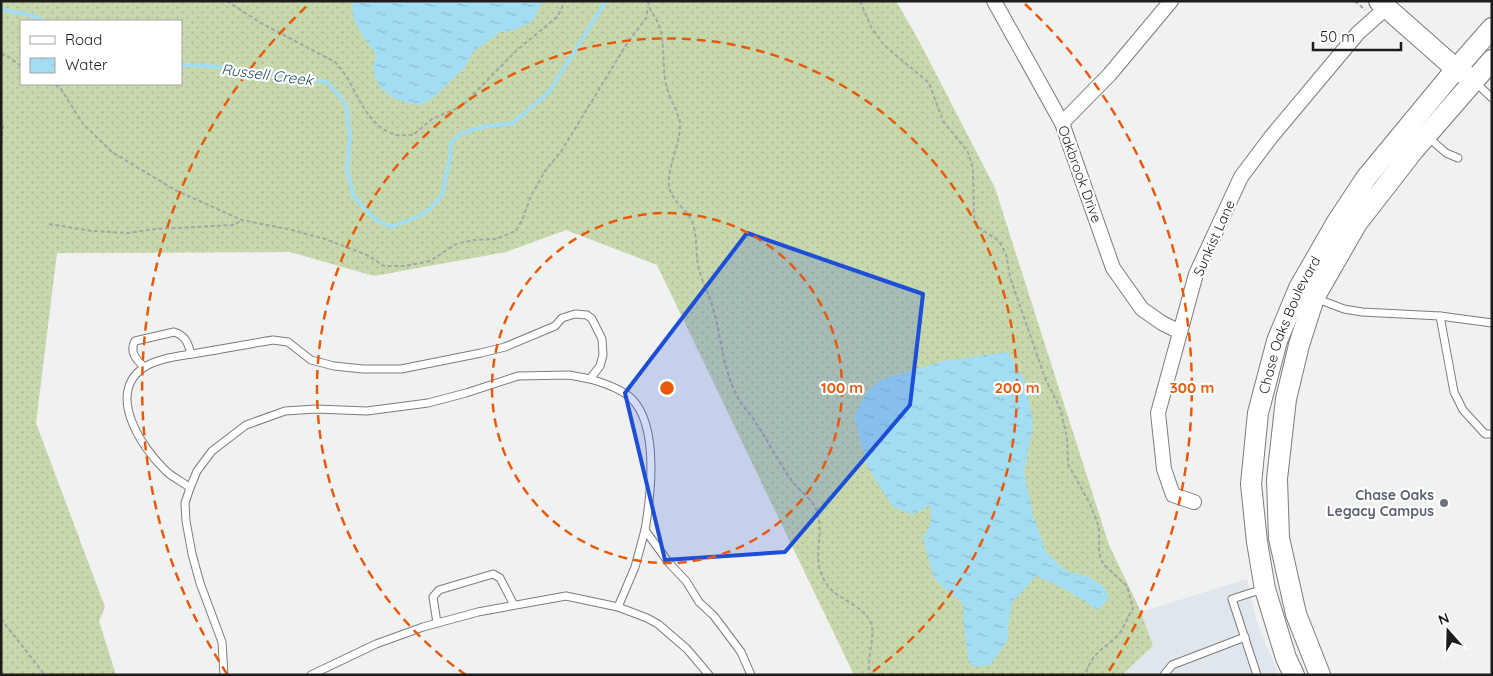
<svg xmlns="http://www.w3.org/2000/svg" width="1493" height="676" font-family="Quicksand,sans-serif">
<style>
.built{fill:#dfe6ec}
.grass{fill:url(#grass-dots);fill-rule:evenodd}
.water{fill:url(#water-ripples)}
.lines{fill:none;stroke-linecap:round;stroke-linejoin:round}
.stream{stroke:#a3ddf3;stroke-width:4}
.lane-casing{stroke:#7b7c7d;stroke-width:9}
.street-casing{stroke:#7b7c7d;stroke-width:16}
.secondary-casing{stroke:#7b7c7d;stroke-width:22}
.path{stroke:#a5a6a6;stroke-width:2;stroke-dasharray:4 2.5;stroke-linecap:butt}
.lane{stroke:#fff;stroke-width:7}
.street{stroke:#fff;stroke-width:14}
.secondary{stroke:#fff;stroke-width:20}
.marked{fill:#1d4ed8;fill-opacity:0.2;stroke:#1d4ed8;stroke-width:4;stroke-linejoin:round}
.ring{fill:none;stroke:#e8590c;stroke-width:2.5;stroke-dasharray:9 6}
.worship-dot{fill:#6b7280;stroke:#fff;stroke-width:2}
.labels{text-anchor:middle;stroke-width:4.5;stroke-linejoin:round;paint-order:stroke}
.street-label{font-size:14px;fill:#1c1c1d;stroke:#fff}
.worship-label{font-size:14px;font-weight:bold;fill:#5b616d;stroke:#fff;text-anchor:end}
.water-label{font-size:15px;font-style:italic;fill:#1e4d5e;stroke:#fff}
.centre{fill:#e8590c;stroke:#fff;stroke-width:2.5}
.ring-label{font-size:15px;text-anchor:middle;font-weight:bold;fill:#e8590c;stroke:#fff;stroke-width:4.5;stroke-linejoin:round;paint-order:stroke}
</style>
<defs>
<pattern id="grass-dots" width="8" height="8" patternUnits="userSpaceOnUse" patternTransform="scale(1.25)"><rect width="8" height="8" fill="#c8d8ad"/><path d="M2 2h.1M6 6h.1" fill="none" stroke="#abb994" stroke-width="1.8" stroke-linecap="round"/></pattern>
<pattern id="water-ripples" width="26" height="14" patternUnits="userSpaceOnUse" patternTransform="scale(1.25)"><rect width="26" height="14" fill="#a3ddf3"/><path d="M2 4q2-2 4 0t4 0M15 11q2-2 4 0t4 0" fill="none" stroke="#8cbdd0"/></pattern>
</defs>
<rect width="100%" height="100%" fill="#f0f1f1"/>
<path class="built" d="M1247 579 1257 623 1279 675H1122L1153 646 1141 612Z"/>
<path class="grass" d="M1 1H896L918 39 995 188 1109 545 1141 612 1153 646 1122 675H854L657 265 566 230 506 252 374 276 290 252 57 253 36 423 105 607 99 621 116 675H1ZM21 21H181V84H21Z"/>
<g class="water">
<path d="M352 1H543L532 22 514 30 500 32 472 53 465 67 436 95 422 105 411 104 393 98 380 87 375 77 373 67 376 54C363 35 351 26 352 1Z"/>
<path d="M1008 352 1026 383 1033 425 1024 472 1033 515 1046 552 1066 571 1089 577 1104 587 1109 598 1098 610 1063 588 1036 576 1012 603 1008 627V640L990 665 976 667 969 664C966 644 963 624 963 604L945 589 934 578 923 538C930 527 933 519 930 505L913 515 893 507 868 468 854 417 867 392 880 380 943 361Z"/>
</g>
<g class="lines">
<g class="stream">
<path d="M1 9 34 16 44 21"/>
<path d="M181 65 209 66 290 75 327 82 346 104 350 138 347 170 354 197 376 220 391 227 419 216 430 209 442 195 450 158 451 143 460 134 482 127 513 123 549 92 606 1"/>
</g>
<g class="lane-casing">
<g id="lane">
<path d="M1474 81 1492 98"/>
<path d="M1428 137 1446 153 1458 158"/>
<path d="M1315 298 1344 309 1362 312 1440 316 1492 323"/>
<path d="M1440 316 1454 392 1463 410 1485 434H1492"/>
<path d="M144 367C136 359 129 352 135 341L174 332C186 336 188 343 191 354"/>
<path d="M590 379C604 383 622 389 632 399 659 427 651 495 645 530L669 563 686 581 699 602 714 616 741 652 751 675"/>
<path d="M190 488C183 482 170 476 165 470 142 448 106 394 143 368 157 358 181 356 198 353 223 349 248 344 273 340L288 342 311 360 334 366 363 369H401L481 353 505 347 555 326 562 318 575 314 587 315 592 319 602 339 603 355 600 366 590 379 569 375 518 376 466 393 428 403 367 411 316 409 285 411 246 425 212 451 197 471 190 488 185 503 186 521 192 554 200 583 222 642 224 675"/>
<path d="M618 607 635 567 645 530"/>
<path d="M437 623 433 597 439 590 493 574 500 578 514 605"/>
<path d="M311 675 376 644 423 627 478 612 566 596 618 607 647 618 658 624 687 649 709 675"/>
<path d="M1164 675 1172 665 1245 637"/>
<path d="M1257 675 1232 599 1263 589"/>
</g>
</g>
<g class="street-casing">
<g id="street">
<path d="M994 1 1062 123 1113 268 1142 309 1162 323 1180 332"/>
<path d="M1062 123 1110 74 1171 1"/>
<path d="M1194 502 1173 495 1164 469 1158 413 1196 274 1241 177 1271 137 1358 33 1386 8"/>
</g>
</g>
<g class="secondary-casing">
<g id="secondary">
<path d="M1379 1 1456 69 1466 75"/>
<path id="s1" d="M1294 675 1286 658 1265 589 1257 542 1251 484 1258 413 1277 341 1299 288 1337 222 1366 178 1456 69 1492 28"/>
<path d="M1320 675 1296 614 1279 538 1277 479 1286 399 1299 345 1314 298 1357 223 1413 151 1492 60"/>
</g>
</g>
<g class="path">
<path d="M227 1 259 22 335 62C357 84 361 122 393 134 399 136 407 135 413 135L432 119 462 106 516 51 558 16 565 1"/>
<path d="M648 1C649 11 657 18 660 28 665 47 662 65 666 84 668 96 679 113 680 123 681 145 667 165 669 186 671 202 689 210 693 224 697 237 696 252 698 265 701 281 709 293 713 308 722 340 722 367 738 398 741 405 747 410 752 417 766 437 777 460 792 481 799 491 811 498 816 509 827 536 808 559 828 586 839 600 863 605 871 623 876 634 866 658 870 675"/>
<path d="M860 1 871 27 884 45 929 83 943 121 968 152 973 169 974 217 978 227 999 241 1006 254 1010 277 1045 378 1060 408 1067 437 1068 464 1090 504 1099 527V552L1103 564 1127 586 1133 608C1128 616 1124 629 1117 636 1100 653 1095 649 1085 675"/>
<path d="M1355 1 1365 10"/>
<path d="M1 54 6 55 21 66"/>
<path d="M49 84 59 86 83 124 112 152 175 190 242 220 292 230 325 239 367 255 384 266H404L430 261 456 244 474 240 496 239 516 231 523 218 530 198 545 171 562 150 626 45 646 18 648 7"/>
<path d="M1 119 3 126 1 143"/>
<path d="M49 224 92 231 128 233 155 229 234 225 242 220"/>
<path d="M1 619 45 675"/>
</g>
<use href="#lane" class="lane"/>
<use href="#street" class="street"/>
<use href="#secondary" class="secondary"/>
</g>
<path class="marked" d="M747 233 923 294 910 405 785 552 665 560 625 393Z"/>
<g class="ring">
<circle cx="667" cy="388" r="175"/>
<path d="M466 675A350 350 0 1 1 868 675"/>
<path d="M227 674A525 525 0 0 1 309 4M1025 4A525 525 0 0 1 1107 674"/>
</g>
<circle class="worship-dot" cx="1444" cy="503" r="5"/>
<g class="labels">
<g class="street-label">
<text transform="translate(1080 174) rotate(70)" y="5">Oakbrook Drive</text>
<text transform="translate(1214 238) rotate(-66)" y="5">Sunkist Lane</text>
<text dy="5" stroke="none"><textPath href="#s1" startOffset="362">Chase Oaks Boulevard</textPath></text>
</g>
<g class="worship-label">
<text x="1434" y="500">Chase Oaks<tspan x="1434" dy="16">Legacy Campus</tspan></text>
</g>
<g class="water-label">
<text transform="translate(267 75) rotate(7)" y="5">Russell Creek</text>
</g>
</g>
<circle cx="667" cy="388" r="8" class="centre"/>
<g class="ring-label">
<text x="842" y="393">100 m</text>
<text x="1017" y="393">200 m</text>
<text x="1192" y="393">300 m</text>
</g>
<rect width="1493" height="676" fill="none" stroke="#1c1c1d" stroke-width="5"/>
<rect x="20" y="20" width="162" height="65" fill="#ffffff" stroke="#a4a4a5"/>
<rect x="30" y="36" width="25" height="8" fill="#ffffff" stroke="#a4a4a5"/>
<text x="65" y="45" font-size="15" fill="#1c1c1d">Road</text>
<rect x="30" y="58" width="25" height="15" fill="url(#water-ripples)" stroke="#a4a4a5"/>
<text x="65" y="70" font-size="15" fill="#1c1c1d">Water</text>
<g transform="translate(1448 631) rotate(340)" stroke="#ffffff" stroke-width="4" paint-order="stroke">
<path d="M0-4L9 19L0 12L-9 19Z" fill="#1c1c1d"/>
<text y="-8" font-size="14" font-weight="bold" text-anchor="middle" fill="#1c1c1d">N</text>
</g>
<path d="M1313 42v8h88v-8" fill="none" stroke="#1c1c1d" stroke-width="2.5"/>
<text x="1320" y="42" font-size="15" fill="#1c1c1d" stroke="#ffffff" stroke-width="4" paint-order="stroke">50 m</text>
</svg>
